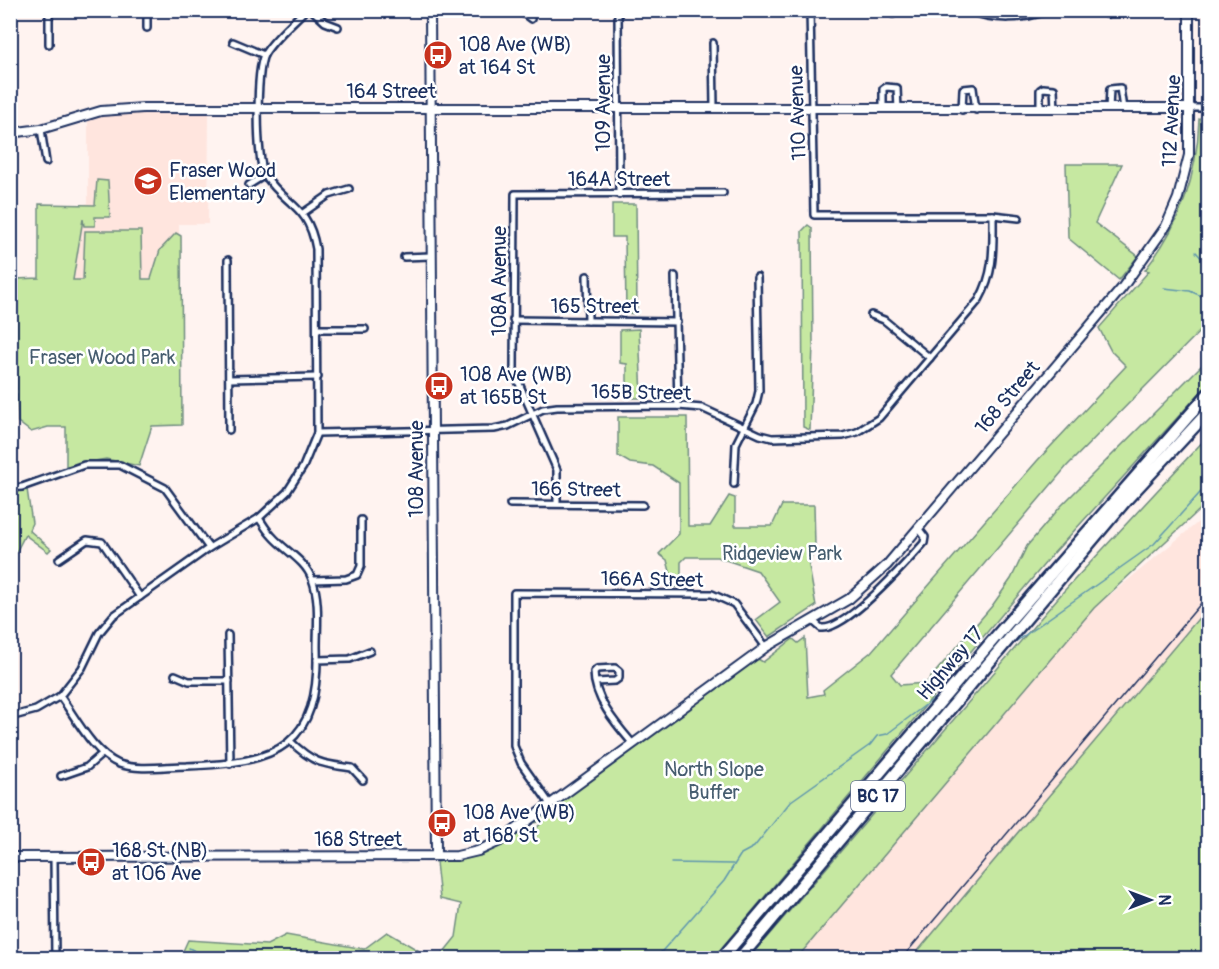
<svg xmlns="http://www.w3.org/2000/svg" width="1219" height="969" font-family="Pangolin,sans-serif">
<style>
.built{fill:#ffe5de}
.green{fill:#c6e8a1;stroke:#708c80;stroke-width:1.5}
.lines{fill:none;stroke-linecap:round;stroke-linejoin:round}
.stream{stroke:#5e96ae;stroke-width:1.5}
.street-casing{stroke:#1b2f5e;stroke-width:10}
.secondary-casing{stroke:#1b2f5e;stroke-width:12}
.highway-casing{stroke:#1b2f5e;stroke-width:15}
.street{stroke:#fff;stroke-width:5}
.secondary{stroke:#fff;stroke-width:8}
.highway{stroke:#fff;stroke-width:10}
.rail{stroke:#1b2f5e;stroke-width:1.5}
.labels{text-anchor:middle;stroke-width:5;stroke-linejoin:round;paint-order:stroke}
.shield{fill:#fff;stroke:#5f6d8e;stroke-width:1.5}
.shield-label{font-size:18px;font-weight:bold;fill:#1b2f5e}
.poi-label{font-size:20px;fill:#1b2f5e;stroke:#fff;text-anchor:start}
.street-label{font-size:20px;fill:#1b2f5e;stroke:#fff}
.park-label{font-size:20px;fill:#465d6f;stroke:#fff}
</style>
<rect width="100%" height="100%" fill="#fff3f0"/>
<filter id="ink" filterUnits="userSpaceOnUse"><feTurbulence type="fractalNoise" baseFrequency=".0167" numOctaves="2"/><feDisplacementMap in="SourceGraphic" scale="12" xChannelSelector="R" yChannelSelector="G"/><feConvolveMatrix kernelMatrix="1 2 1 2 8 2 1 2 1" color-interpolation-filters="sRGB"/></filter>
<g filter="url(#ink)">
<g class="built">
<path d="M172 112 209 114 208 224H179V278L73 280 84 204 88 203V117L121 113Z"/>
<path d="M1208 514V607L912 958H797L1094 608Z"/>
</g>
<g class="green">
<path d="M1208 112V323L1067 466 891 674 900 685 926 683 992 606 1011 579 1027 546 1061 506 1208 359V384L1052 555 713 958H190L183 951 188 940 267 945 286 935 364 949 387 932 421 952 439 958 456 937 461 904 440 899 436 862 485 854 527 828 535 830 543 821 533 823 534 822 732 677 758 659 763 662 793 639 798 643 805 638 808 697 824 694 823 690 871 652 1037 461 1126 366 1111 351 1099 328 1149 271 1145 270C1181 224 1197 177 1199 119Z"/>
<path d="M1066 164H1122L1095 223 1138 256 1119 280 1068 238Z"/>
<path d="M97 180 108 181 110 217H95V226H84L83 219 73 280H83L85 231H141L142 279H151L160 250 176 233 181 236 182 425 152 426 139 466 106 459 66 466V427H48L31 432 18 422 17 394 11 391V388L17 389 16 279 39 278V204L95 205Z"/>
<path d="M612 204H636L637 314 626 313 625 237H612Z"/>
<path d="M808 225 812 228 813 344 810 430 803 427 802 231Z"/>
<path d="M639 329 642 398H627V364L620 363V330Z"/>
<path d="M618 417H687L688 526H710L729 496 735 498V526H772L782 505H814L815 546 809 566 816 606 769 637 756 620 780 602 758 571 717 557H686L681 562V587H674L667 560 659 554 679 534V483L653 466 630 463 618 456Z"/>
<path d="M1208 436V502L1094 608 797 958H749L1063 592Z"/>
<path d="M27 489 32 523 29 530 51 549 48 552 25 535 11 562V519L17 504V490Z"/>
<path d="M1208 607V958H912Z"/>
</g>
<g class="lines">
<g class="stream">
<path d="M1196 252 1204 261 1208 273"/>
<path d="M1164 288 1190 291 1208 299"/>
<path d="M1008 647 1154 544 1208 484"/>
<path d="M671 863 733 864"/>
<path d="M189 948 203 955 229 958"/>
<path d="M656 958 724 881 741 854 754 847 791 801 870 745 877 736 887 734 940 694"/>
</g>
<g class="street-casing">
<g id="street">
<path d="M312 10 325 22 338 27"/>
<path d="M519 10 531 19"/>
<path d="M618 10 619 195"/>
<path d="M810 10 814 215H993L1019 218"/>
<path d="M967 10C993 21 1023 20 1049 10"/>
<path d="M1102 10 1107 14"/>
<path d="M893 14 895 10"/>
<path d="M147 28V10"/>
<path d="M233 42 264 55"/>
<path d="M713 43 714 108"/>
<path d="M49 44V10"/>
<path d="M1191 108H1208"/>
<path d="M883 109V89L886 87 897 88 898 109"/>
<path d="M1040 109V90L1043 88 1054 89 1055 109"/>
<path d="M1109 109 1110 89 1120 88 1123 109"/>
<path d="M962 110 963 89 973 88 976 110"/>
<path d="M41 129 46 162"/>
<path d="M249 185 265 175"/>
<path d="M303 213 329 195 349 189"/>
<path d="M404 257 431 256"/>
<path d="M228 260 229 430"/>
<path d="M587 276 588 321"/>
<path d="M675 276 678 406"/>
<path d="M871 315 884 320 930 358"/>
<path d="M513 320 677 322"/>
<path d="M317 329H365"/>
<path d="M229 379 318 377"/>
<path d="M317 433 494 429 508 426 543 409 557 407 678 406 702 408 760 435 772 438 843 436 857 432 879 418 979 300C995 272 993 246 993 215"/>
<path d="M734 484 736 444 756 404 759 391 757 277"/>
<path d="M10 488 22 487 84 465H120L165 488 209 548"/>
<path d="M557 503V470L514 372 515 194 723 193"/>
<path d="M510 504 643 505"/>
<path d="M59 559 87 540 102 542 140 597"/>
<path d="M313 580 346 579 357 575 361 566V520"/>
<path d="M813 621 821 628C846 631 907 562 924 543L925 537 918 528"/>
<path d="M10 628H11"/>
<path d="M228 635 230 764"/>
<path d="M317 660 350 659 370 651"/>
<path d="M175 675 189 681H229"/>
<path d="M596 682 615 681 619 678V671L615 668 597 669 594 672C594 699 616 724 633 744"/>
<path d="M60 696C76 718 93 753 119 764 139 771 166 766 187 766 278 763 320 747 317 647 317 626 320 599 312 579 305 560 285 551 272 536 267 531 263 524 259 518"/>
<path d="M10 717 36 710 60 696 82 668 99 633 113 616 209 548 259 518 287 492 303 467 317 433 316 249C308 203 286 207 265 175 256 160 256 71 264 55 273 39 292 24 305 10"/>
<path d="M290 741C313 763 321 764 352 768L363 780"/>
<path d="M61 776 87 767 102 754"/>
<path d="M550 804 521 763 514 746V593L712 594 734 604 766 647"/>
<path d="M54 857 55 958"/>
</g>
</g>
<g class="secondary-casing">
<g id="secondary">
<path d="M430 10 436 855"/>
<path d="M10 133 41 129 101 111 143 108H1191"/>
<path d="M10 857 457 856 478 851 500 841 766 647 849 599 887 565 1122 288 1166 226 1178 198 1189 155V10"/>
</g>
</g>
<g class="highway-casing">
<g id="highway">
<path d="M722 958 999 633 1208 394"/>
<path d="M740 958 1127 499 1208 412"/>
</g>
</g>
<use href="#street" class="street"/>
<use href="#secondary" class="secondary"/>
<use href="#highway" class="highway"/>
<path class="rail" d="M902 958 1208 595"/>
</g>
</g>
<defs>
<g id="bus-disc" transform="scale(1.5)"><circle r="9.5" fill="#c8321e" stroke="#fff"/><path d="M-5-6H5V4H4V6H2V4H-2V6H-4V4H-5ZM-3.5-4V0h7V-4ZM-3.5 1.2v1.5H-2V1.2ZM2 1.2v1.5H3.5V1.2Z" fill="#fff"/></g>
<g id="school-disc" transform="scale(1.5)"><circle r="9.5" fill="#c8321e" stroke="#fff"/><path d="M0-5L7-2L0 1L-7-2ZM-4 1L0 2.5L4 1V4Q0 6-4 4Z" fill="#fff"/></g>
</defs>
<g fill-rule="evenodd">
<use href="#bus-disc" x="438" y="55"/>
<use href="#school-disc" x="148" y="181"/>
<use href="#bus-disc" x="439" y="386"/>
<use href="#bus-disc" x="442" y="823"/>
<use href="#bus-disc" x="91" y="862"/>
</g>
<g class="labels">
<rect class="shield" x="851" y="781" width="54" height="30" rx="4.5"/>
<g class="shield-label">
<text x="878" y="802">BC 17</text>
</g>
<g class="poi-label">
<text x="459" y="51">108 Ave (WB)<tspan x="459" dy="23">at 164 St</tspan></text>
<text x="169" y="177">Fraser Wood<tspan x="169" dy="23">Elementary</tspan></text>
<text x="460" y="381">108 Ave (WB)<tspan x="460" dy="23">at 165B St</tspan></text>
<text x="463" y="819">108 Ave (WB)<tspan x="463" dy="23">at 168 St</tspan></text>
<text x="112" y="857">168 St (NB)<tspan x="112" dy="23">at 106 Ave</tspan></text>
</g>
<g class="street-label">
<text x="391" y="98">164 Street</text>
<text transform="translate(603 103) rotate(-90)" y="7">109 Avenue</text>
<text transform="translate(797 113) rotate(-92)" y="7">110 Avenue</text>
<text transform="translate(1171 121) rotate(-87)" y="7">112 Avenue</text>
<text x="619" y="186">164A Street</text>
<text transform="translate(499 281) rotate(-90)" y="7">108A Avenue</text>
<text x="595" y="313">165 Street</text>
<text transform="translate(641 392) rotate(1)" y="7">165B Street</text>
<text transform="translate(1007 397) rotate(-50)" y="7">168 Street</text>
<text transform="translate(416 469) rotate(-90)" y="7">108 Avenue</text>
<text transform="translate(576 489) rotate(1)" y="7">166 Street</text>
<text transform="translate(652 579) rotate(1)" y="7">166A Street</text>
<text transform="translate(950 663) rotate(-49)" y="7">Highway 17</text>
<text x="358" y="846">168 Street</text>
</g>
<g class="park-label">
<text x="102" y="364">Fraser Wood Park</text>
<text x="782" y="560">Ridgeview Park</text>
<text x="714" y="776">North Slope<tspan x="714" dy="23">Buffer</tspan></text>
</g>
</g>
<rect width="1219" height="969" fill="none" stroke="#fff" stroke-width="36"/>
<rect x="18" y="18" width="1183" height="933" fill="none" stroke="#1b2f5e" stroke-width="2" filter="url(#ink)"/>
<g transform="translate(1150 900) rotate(90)" stroke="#ffffff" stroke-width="4.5" paint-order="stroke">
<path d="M0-4.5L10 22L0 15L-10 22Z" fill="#1b2f5e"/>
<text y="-9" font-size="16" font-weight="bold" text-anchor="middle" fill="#1b2f5e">N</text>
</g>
</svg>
